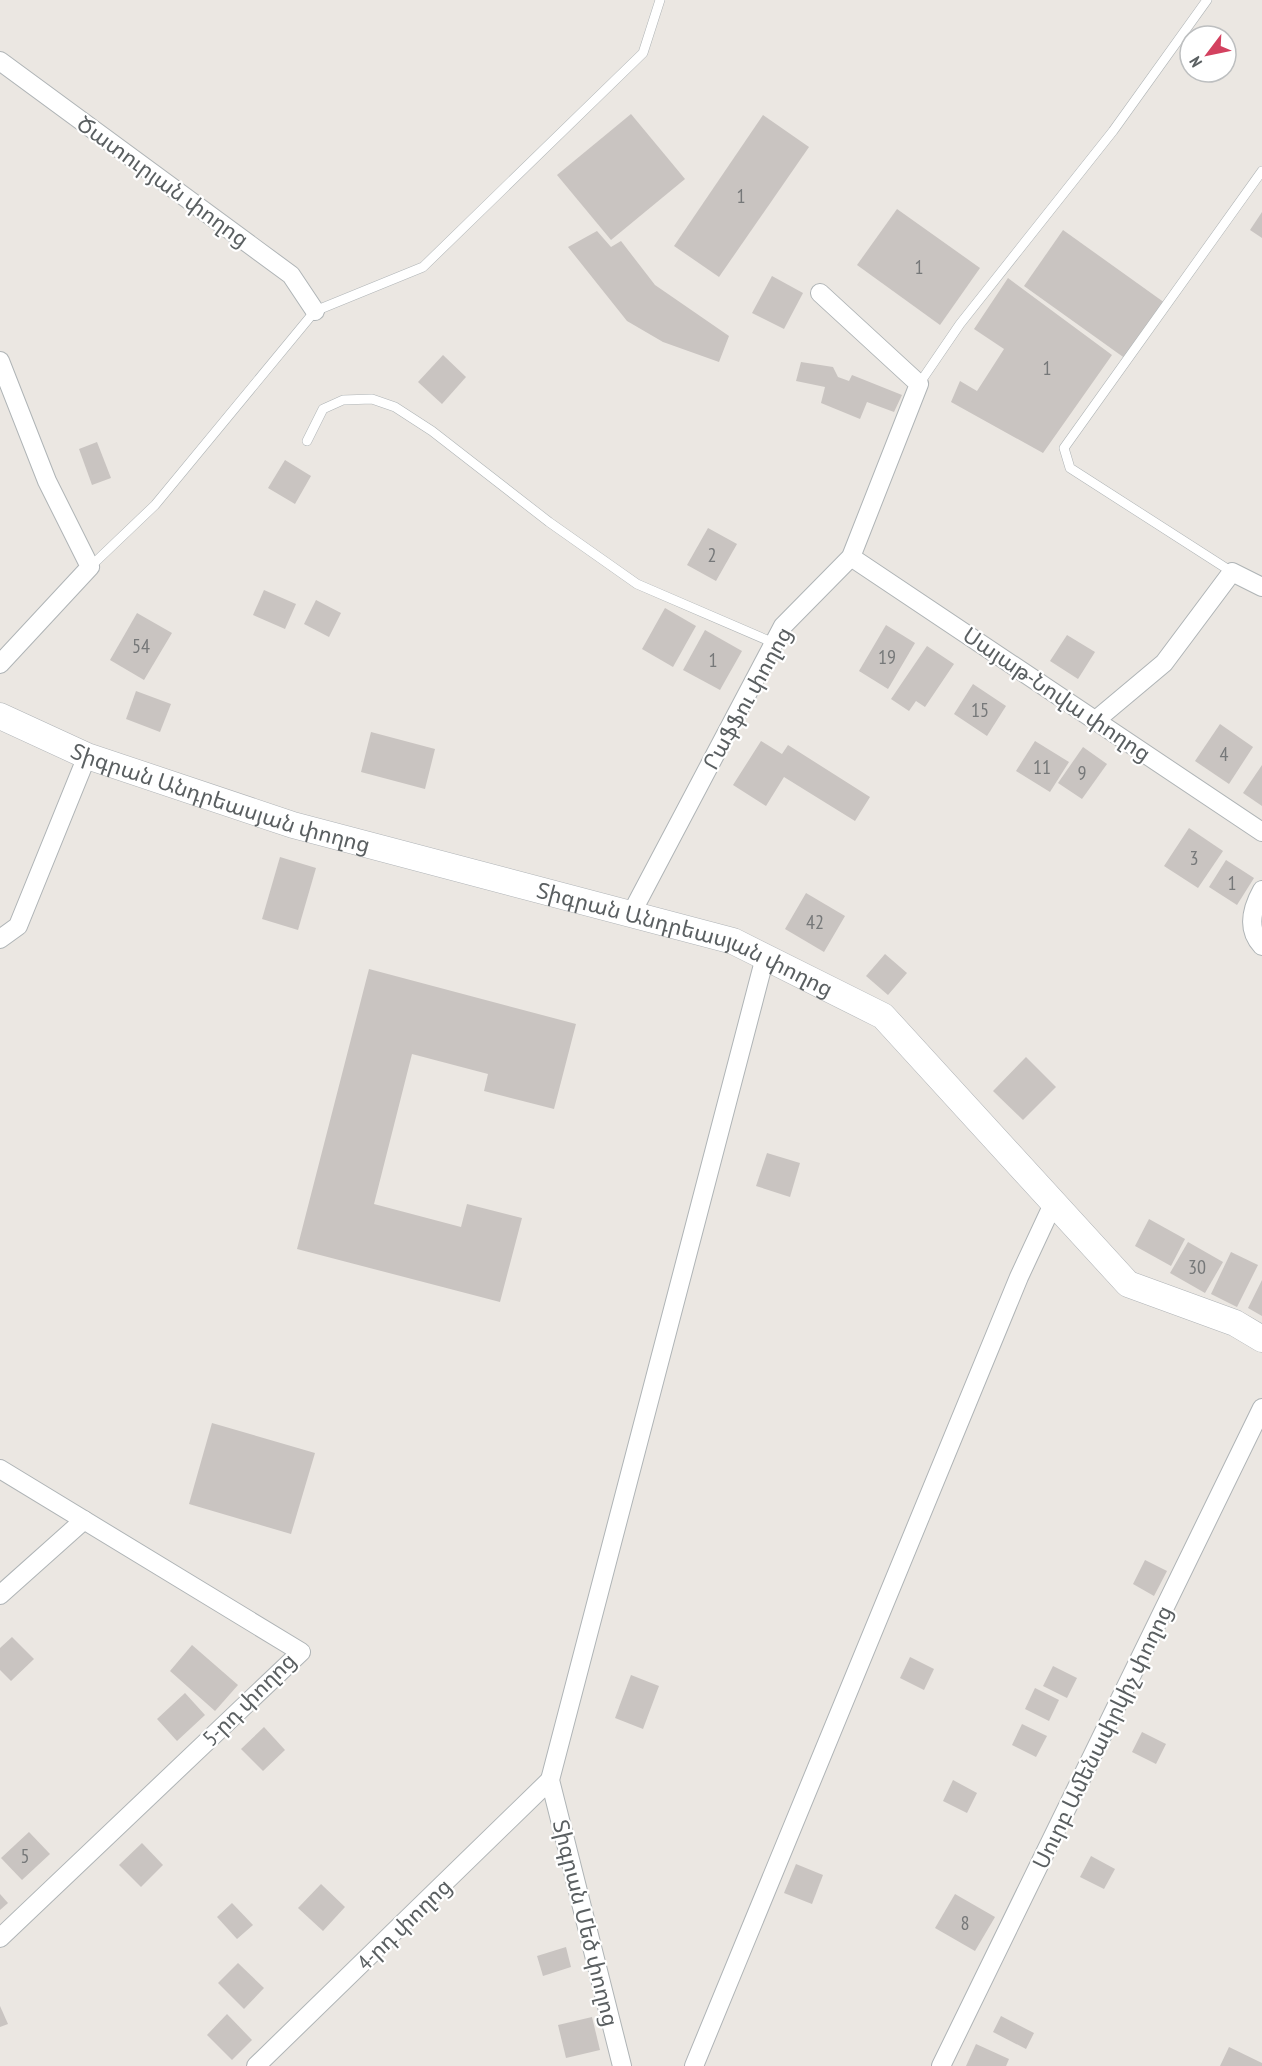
<svg xmlns="http://www.w3.org/2000/svg" width="1262" height="2066" font-family="'PT Sans Narrow','Noto Sans Armenian',sans-serif">
<style>
.building{fill:#c9c4c1}
.lines{fill:none;stroke-linecap:round;stroke-linejoin:round}
.lane-casing{stroke:#afb4b6;stroke-width:10}
.street-casing{stroke:#afb4b6;stroke-width:20}
.secondary-casing{stroke:#afb3b6;stroke-width:27}
.lane{stroke:#fff;stroke-width:9}
.street{stroke:#fff;stroke-width:18}
.secondary{stroke:#fff;stroke-width:26}
.labels{text-anchor:middle;stroke-width:4.5;stroke-linejoin:round;paint-order:stroke}
.number-label{font-size:20px;fill:#767879}
.street-label{font-size:22px;fill:#5a5f61;stroke:#fff}
</style>
<rect width="100%" height="100%" fill="#ebe7e2"/>
<g class="building">
<path d="M631 114 685 179 611 240 557 175Z"/>
<path d="M763 115 809 147 719 277 674 246Z"/>
<path d="M897 209 980 268 940 325 857 265Z"/>
<path d="M1262 212V238L1250 230Z"/>
<path d="M1063 230 1165 303 1126 359 1024 286Z"/>
<path d="M597 231 611 247 621 241 655 285 729 336 719 362 663 342 627 321 568 247Z"/>
<path d="M772 276 803 293 784 329 752 313Z"/>
<path d="M1008 278 1112 355 1043 453 951 402 960 381 977 391 1004 349 974 329Z"/>
<path d="M443 355 466 377 442 404 418 382Z"/>
<path d="M801 362 833 367 838 377 849 381 852 375 902 395 894 412 867 402 860 419 821 403 825 387 796 381Z"/>
<path d="M97 442 111 478 92 485 79 449Z"/>
<path d="M285 460 311 476 295 504 268 488Z"/>
<path d="M708 528 737 544 716 581 687 565Z"/>
<path d="M264 590 296 604 285 629 253 615Z"/>
<path d="M316 600 341 613 329 637 304 624Z"/>
<path d="M665 608 696 626 673 667 642 649Z"/>
<path d="M137 613 172 633 144 680 110 660Z"/>
<path d="M886 625 915 643 888 689 859 671Z"/>
<path d="M705 630 742 651 720 690 683 670Z"/>
<path d="M1067 635 1095 652 1078 679 1050 661Z"/>
<path d="M927 646 954 664 925 707 916 701 909 711 891 699Z"/>
<path d="M973 684 1006 706 987 736 954 714Z"/>
<path d="M136 691 171 704 160 732 126 719Z"/>
<path d="M1220 724 1253 747 1229 784 1195 761Z"/>
<path d="M371 732 435 749 425 789 361 772Z"/>
<path d="M761 741 782 754 788 745 870 797 855 821 784 777 766 806 733 785Z"/>
<path d="M1035 741 1069 762 1050 792 1016 771Z"/>
<path d="M1083 747 1107 764 1082 799 1058 783Z"/>
<path d="M1262 765V806L1243 793Z"/>
<path d="M1189 828 1223 851 1198 888 1164 866Z"/>
<path d="M280 857 316 868 298 930 262 919Z"/>
<path d="M1226 860 1254 878 1237 905 1209 887Z"/>
<path d="M806 893 845 916 824 952 785 929Z"/>
<path d="M885 954 907 973 888 995 866 976Z"/>
<path d="M369 969 576 1024 554 1109 484 1091 488 1074 412 1054 374 1204 461 1227 467 1204 522 1218 500 1302 297 1249Z"/>
<path d="M1026 1057 1056 1087 1023 1120 993 1091Z"/>
<path d="M767 1153 800 1163 790 1197 756 1186Z"/>
<path d="M1149 1219 1185 1239 1171 1266 1135 1246Z"/>
<path d="M1188 1242 1223 1262 1205 1293 1170 1273Z"/>
<path d="M1231 1252 1258 1265 1237 1307 1211 1294Z"/>
<path d="M1262 1280V1316L1248 1308Z"/>
<path d="M212 1423 315 1453 291 1534 189 1504Z"/>
<path d="M1145 1560 1167 1571 1154 1596 1133 1584Z"/>
<path d="M12 1637 34 1659 11 1681 0 1670V1648Z"/>
<path d="M192 1645 238 1685 215 1711 170 1671Z"/>
<path d="M910 1657 934 1669 924 1690 900 1678Z"/>
<path d="M1053 1666 1077 1678 1067 1698 1043 1686Z"/>
<path d="M631 1675 659 1686 643 1729 615 1718Z"/>
<path d="M1035 1688 1059 1700 1049 1721 1025 1709Z"/>
<path d="M185 1693 205 1715 177 1741 157 1719Z"/>
<path d="M1022 1724 1047 1736 1036 1757 1012 1745Z"/>
<path d="M264 1727 285 1750 263 1771 241 1749Z"/>
<path d="M1142 1732 1166 1744 1156 1764 1132 1752Z"/>
<path d="M953 1780 977 1793 967 1813 943 1801Z"/>
<path d="M29 1832 50 1854 22 1880 1 1858Z"/>
<path d="M142 1843 163 1865 141 1887 119 1865Z"/>
<path d="M1091 1856 1115 1869 1104 1889 1080 1877Z"/>
<path d="M796 1864 823 1875 812 1904 784 1893Z"/>
<path d="M321 1884 345 1907 323 1931 298 1908Z"/>
<path d="M0 1894 8 1903 0 1910Z"/>
<path d="M955 1894 995 1917 975 1951 935 1928Z"/>
<path d="M232 1903 253 1925 237 1939 217 1917Z"/>
<path d="M566 1947 571 1967 543 1976 537 1956Z"/>
<path d="M238 1963 264 1988 244 2009 218 1983Z"/>
<path d="M0 2006 8 2024 0 2027Z"/>
<path d="M227 2014 252 2040 232 2060 207 2035Z"/>
<path d="M1001 2016 1034 2033 1026 2049 993 2032Z"/>
<path d="M592 2017 600 2050 566 2058 558 2025Z"/>
<path d="M976 2044 1009 2059 1006 2066H966Z"/>
<path d="M1229 2047 1262 2063V2066H1220Z"/>
</g>
<g class="lines">
<g class="lane-casing">
<g id="lane">
<path d="M919 384 960 324 1113 131 1207 0"/>
<path d="M307 441 323 409 343 400 372 399 395 407 432 431 549 522 637 584 774 643"/>
<path d="M90 567 155 505 315 311 423 267 643 53 660 0"/>
<path d="M1232 572 1070 468 1064 448 1262 171"/>
</g>
</g>
<g class="street-casing">
<g id="street">
<path d="M0 61 291 275 315 311"/>
<path d="M0 361 47 481 90 567 0 664"/>
<path d="M851 557 1262 832"/>
<path d="M1096 720 1164 663 1232 572 1262 587"/>
<path d="M1262 890C1252 908 1246 929 1262 946"/>
<path d="M631 914 783 626 851 557 919 384 820 293"/>
<path d="M0 939 18 926 87 756"/>
<path d="M0 1469 301 1652 0 1938"/>
<path d="M0 1595 84 1520"/>
<path d="M256 2066 550 1780"/>
<path d="M622 2066 550 1780 765 957"/>
<path d="M694 2066 1019 1277 1053 1204"/>
<path d="M941 2066 1262 1408"/>
</g>
</g>
<g class="secondary-casing">
<g id="secondary">
<path id="s1" d="M0 716 87 756 293 825 733 941 883 1016 1128 1284 1235 1323 1262 1339"/>
</g>
</g>
<use href="#lane" class="lane"/>
<use href="#street" class="street"/>
<use href="#secondary" class="secondary"/>
</g>
<g class="labels">
<g class="number-label">
<text x="741" y="203">1</text>
<text x="919" y="274">1</text>
<text x="1047" y="375">1</text>
<text x="712" y="562">2</text>
<text x="141" y="653">54</text>
<text x="887" y="664">19</text>
<text x="713" y="667">1</text>
<text x="980" y="717">15</text>
<text x="1224" y="761">4</text>
<text x="1042" y="774">11</text>
<text x="1082" y="780">9</text>
<text x="1194" y="865">3</text>
<text x="1232" y="890">1</text>
<text x="815" y="929">42</text>
<text x="1197" y="1274">30</text>
<text x="25" y="1863">5</text>
<text x="965" y="1930">8</text>
</g>
<g class="street-label">
<text transform="translate(163 181) rotate(36)" y="8">Ծատուրյան փողոց</text>
<text transform="translate(1057 694) rotate(34)" y="8">Սայաթ-Նովա փողոց</text>
<text transform="translate(747 698) rotate(-61)" y="8">Րաֆֆու փողոց</text>
<text dy="8" stroke="none"><textPath href="#s1" startOffset="236">Տիգրան Անդրեասյան փողոց</textPath></text>
<text dy="8" stroke="none"><textPath href="#s1" startOffset="722">Տիգրան Անդրեասյան փողոց</textPath></text>
<text transform="translate(249 1699) rotate(-45)" y="8">5-րդ փողոց</text>
<text transform="translate(1102 1737) rotate(-64)" y="8">Սուրբ Ամենափրկիչ փողոց</text>
<text transform="translate(586 1923) rotate(76)" y="8">Տիգրան Մեծ փողոց</text>
<text transform="translate(404 1924) rotate(-44)" y="8">4-րդ փողոց</text>
</g>
</g>
<g transform="translate(1208 54) rotate(238)"><circle r="28" fill="#ffffff" stroke="#bdbfc0" stroke-width="1.5"/>
<path d="M0-4.5L10 22L0 15L-10 22Z" fill="#d3415f"/>
<text y="-9" font-size="16" font-weight="bold" text-anchor="middle" fill="#5a5f61">N</text>
</g>
</svg>
